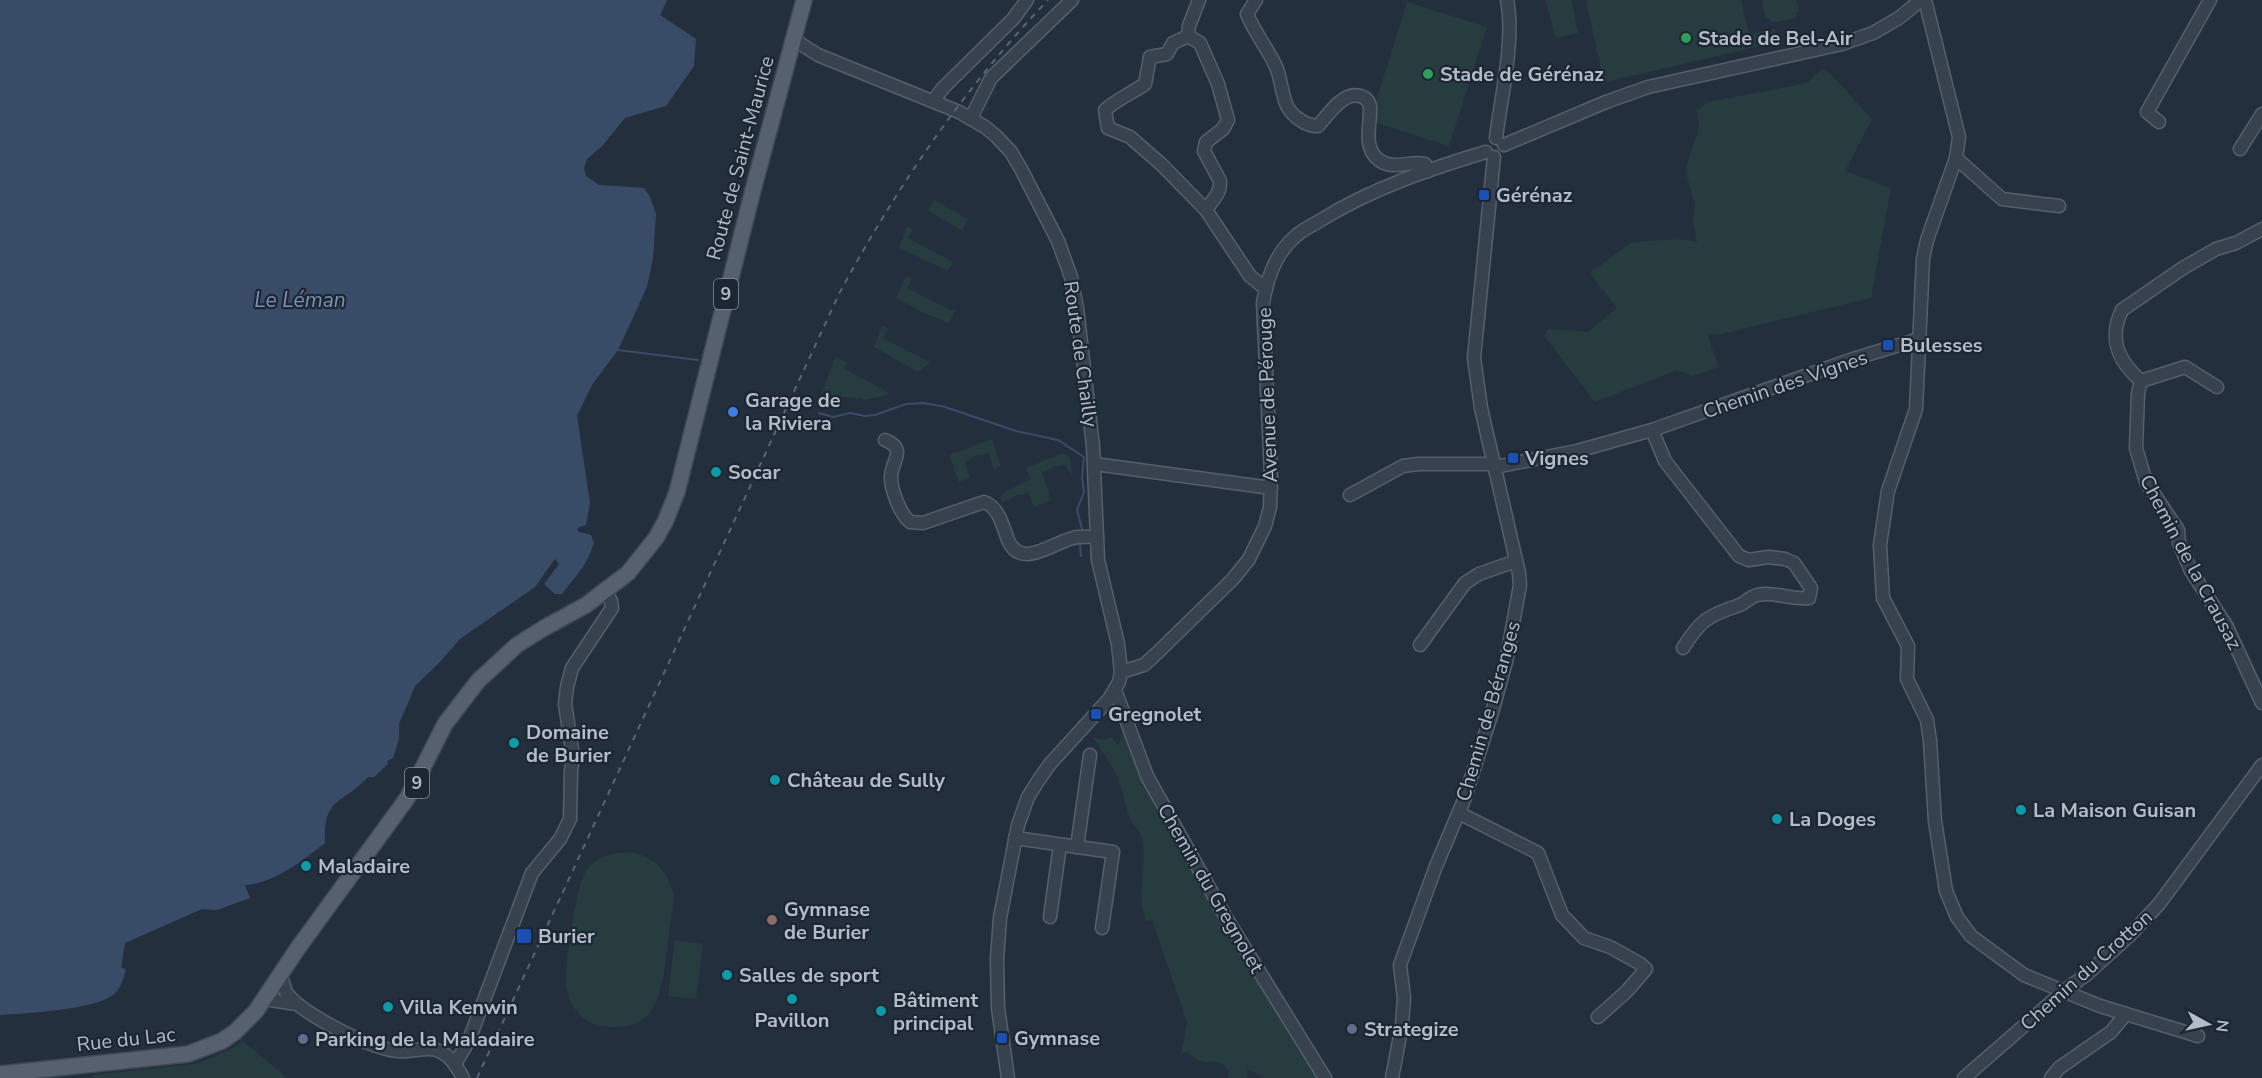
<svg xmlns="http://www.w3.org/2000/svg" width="2262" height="1078" font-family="'Nunito Sans',sans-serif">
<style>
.green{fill:#263c3f}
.water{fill:#394c67}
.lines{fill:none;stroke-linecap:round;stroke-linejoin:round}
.stream{stroke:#394c67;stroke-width:2}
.minor-casing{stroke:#565f6c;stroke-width:15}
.major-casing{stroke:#414a57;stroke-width:18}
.minor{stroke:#38414e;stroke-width:12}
.major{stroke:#56606e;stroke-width:15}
.rail{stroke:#5a6575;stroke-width:2;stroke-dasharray:6 6;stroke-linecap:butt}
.leisure-dot{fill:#2e9e5b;stroke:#1d2633;stroke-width:2}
.transit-dot{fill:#1a4fb4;stroke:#1d2633;stroke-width:2}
.shop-dot{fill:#3f7fe0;stroke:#1d2633;stroke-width:2}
.culture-dot{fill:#0f9aa8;stroke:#1d2633;stroke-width:2}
.education-dot{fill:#8d6e63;stroke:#1d2633;stroke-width:2}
.service-dot{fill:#5c6f8a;stroke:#1d2633;stroke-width:2}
.labels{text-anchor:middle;stroke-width:4.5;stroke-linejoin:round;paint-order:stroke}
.shield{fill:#1d2633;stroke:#878f9c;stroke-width:1.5}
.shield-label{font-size:18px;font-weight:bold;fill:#b4bcc9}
.poi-label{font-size:20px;font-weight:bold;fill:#b4bcc9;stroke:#1d2633;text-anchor:start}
.street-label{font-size:20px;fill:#b4bcc9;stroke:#1d2633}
.water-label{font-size:21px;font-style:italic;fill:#7c92b1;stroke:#1d2633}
</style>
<rect width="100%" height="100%" fill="#242f3e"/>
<g class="green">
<path d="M1546 0H1572L1578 33 1555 38Z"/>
<path d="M1586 0H1741L1749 34 1775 29 1778 42 1605 82 1603 80Z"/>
<path d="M1766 0H1796L1799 12 1795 13 1796 18 1771 23 1770 18 1766 19 1762 1Z"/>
<path d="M1407 2 1487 27 1449 146 1370 121Z"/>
<path d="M1822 69 1831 74 1872 119 1845 171 1891 188 1871 298 1717 335 1708 333 1710 343 1719 367 1693 376 1677 370 1595 402 1544 336 1548 329 1588 332 1617 308 1590 273 1632 242 1679 239 1697 242 1693 221 1695 204 1687 177V164L1699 127 1697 111 1708 102 1807 83Z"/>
<path d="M934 200 968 219 962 230 928 211Z"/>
<path d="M907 226 913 229 908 238 953 262 948 271 899 248Z"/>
<path d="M906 276 912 279 907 288 952 311 953 309 956 310 949 323 924 313 896 298Z"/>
<path d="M882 326 889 329 883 338 930 362 918 372 874 347Z"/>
<path d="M835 357 847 362 844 369 888 392 887 395 864 400 860 397 858 399 822 394Z"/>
<path d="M992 439 1001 466 994 469 988 453 980 456 979 454 965 462 970 478 959 482 949 455Z"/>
<path d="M1063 453 1070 457 1072 477 1065 464 1057 467 1056 465 1042 473 1051 500 1034 507 1028 493 1021 495 1019 494 1002 503 1000 497 1006 491 1031 479 1026 468Z"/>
<path d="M1122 734 1128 735 1325 1078H1264L1246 1068 1248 1078H1228L1229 1071C1219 1060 1220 1063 1206 1062 1200 1062 1192 1056 1187 1052L1181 1055 1187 1023 1185 1016 1152 920 1146 921C1135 893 1148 868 1142 839 1141 830 1134 828 1131 821 1125 807 1123 791 1117 777 1111 763 1101 750 1093 737L1104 740 1111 737 1118 746Z"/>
<path d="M630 852C655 857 668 871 674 896 672 914 669 932 667 950 662 987 660 1030 609 1027 591 1026 578 1017 570 1001 569 997 567 992 566 987 564 969 576 885 586 871 597 856 613 853 630 852Z"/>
<path d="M675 940 703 944 696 999 668 996Z"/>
<path d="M243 1041 287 1078H93V1075L196 1064 228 1051Z"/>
</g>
<path class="water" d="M0 0H667L660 15 696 39 694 66 666 106 625 118 603 145 587 159 584 168 586 176 599 185 644 188 650 197 656 214 653 258 647 287 618 350 592 385 577 416 590 503 586 525 577 528 579 532 591 535 594 543C588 564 575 577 562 594H555L544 584 559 564 555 559 535 587 460 639 439 663 415 686 399 724V739L393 758 387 761 388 764 374 777H368C340 807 324 795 325 843 302 861 275 883 245 885L250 898 217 910 202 909 125 943 121 968 126 969C124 977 121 988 114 994 96 1010 26 1013 0 1015Z"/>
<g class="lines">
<g class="stream">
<path d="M618 350 698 360"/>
<path d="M819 413 833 417 850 413 865 416 875 415 906 404 924 403 945 407 1016 431 1058 440 1084 457 1082 478 1084 492 1077 510 1082 529"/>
<path d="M1080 545 1081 556"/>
</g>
<g class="minor-casing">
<g id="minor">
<path d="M1256 0 1247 14C1255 34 1269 50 1277 69 1281 80 1282 95 1287 106 1293 117 1306 126 1318 126 1326 117 1334 105 1344 99 1353 93 1368 94 1370 107 1371 125 1362 147 1379 160 1393 171 1410 160 1425 164L1428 171"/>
<path d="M1925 0 1959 137 1956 158 1927 240 1923 259 1916 409 1888 491 1880 545 1883 598 1908 646 1907 679 1927 720 1930 741 1935 821 1946 891 1957 917 1971 936 2024 975 2100 1006 2198 1036"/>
<path d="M1188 36 1189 26 1199 0"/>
<path d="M793 39 818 55 959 112 985 127 996 136 1011 152 1021 169 1058 241 1071 277 1077 308 1093 446 1098 560 1118 644 1121 672 1119 682 1109 699 1050 764 1038 781 1028 797 1018 825 1000 918 997 959 998 1008 1008 1078"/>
<path d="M933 101 943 88 1013 19 1027 0"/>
<path d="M971 118 991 78 1072 0"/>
<path d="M2159 122 2147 112 2210 0"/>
<path d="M1496 138C1501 97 1515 40 1507 0"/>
<path d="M1504 145 1606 102 1648 87 1842 44 1873 33 1899 18 1921 0"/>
<path d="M2240 149 2262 114"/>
<path d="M1956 158 2002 199 2059 206"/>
<path d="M1206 210C1212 200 1221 194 1220 181L1204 151 1206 142 1223 129 1228 120 1218 84 1200 43 1188 36 1173 43 1167 54 1150 57 1145 84C1132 93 1117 99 1105 110L1108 128 1130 137 1161 164 1206 210 1250 276 1266 289"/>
<path d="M2141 381 2138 393 2136 448 2146 482 2178 530 2179 543 2191 571 2226 625 2262 703"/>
<path d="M2217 387 2185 367 2141 381C2118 361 2108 339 2122 310L2183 268 2216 249 2236 243 2262 229"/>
<path d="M1652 430 1665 461 1739 556 1749 560 1768 557 1785 559 1794 563 1811 588 1809 598C1792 600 1773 591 1757 595 1750 597 1744 604 1737 606 1707 616 1700 621 1683 648"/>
<path d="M885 440C908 449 891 462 891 477 891 490 900 514 910 522L923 523 984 502C999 507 1003 527 1008 540 1021 570 1052 543 1073 538 1080 536 1089 537 1097 537"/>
<path d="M1095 464 1271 488"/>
<path d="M1495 467 1577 451 1652 430 1853 359 1919 339"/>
<path d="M1350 495 1403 466 1418 464H1494"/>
<path d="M1420 645 1465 583 1479 574 1516 561"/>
<path d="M1121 672 1144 665 1155 655 1233 579 1249 559 1265 526 1270 507 1271 475 1263 303C1267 278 1277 251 1297 235 1304 229 1313 225 1321 220 1371 189 1429 169 1486 152"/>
<path d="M1115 690 1147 776 1225 916 1325 1078"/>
<path d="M1459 813 1538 853 1562 915 1584 938 1610 947 1639 963 1646 969 1627 991 1598 1017"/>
<path d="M1015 838 1113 852 1102 928"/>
<path d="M1077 847 1090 755"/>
<path d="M1050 917 1060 845"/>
<path d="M280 974C283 980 284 990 288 995 306 1016 371 1049 398 1051 411 1053 428 1045 439 1051 451 1056 457 1067 463 1078"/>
<path d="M264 999 297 1004"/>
<path d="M455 1064 469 1040 532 873 560 839 570 819 571 771 573 756 565 704 567 687 572 668 612 608 611 601 606 592"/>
<path d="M1392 1078 1402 1025 1404 998 1400 965 1436 866 1464 800 1491 716 1506 662 1520 585 1519 573 1481 408 1474 358 1494 157"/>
<path d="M1964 1078 2064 991 2087 974 2129 936 2159 904 2262 765"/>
<path d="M2051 1078 2059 1068 2111 1032 2126 1014"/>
</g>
</g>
<g class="major-casing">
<path id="major" d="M0 1074 188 1054 222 1041 235 1032 256 1011 298 948 408 797 445 724 478 681 517 645 544 628 586 605 628 573 656 538 665 522 677 492 753 190 804 0"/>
</g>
<use href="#minor" class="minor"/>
<use href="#major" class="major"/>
<path class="rail" d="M477 1078 839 294C896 188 964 88 1048 0"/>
</g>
<g class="leisure-dot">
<circle cx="1686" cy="38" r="6"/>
<circle cx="1428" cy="74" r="6"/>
</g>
<g class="transit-dot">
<rect x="1478" y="189" width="12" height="12" rx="3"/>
<rect x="1882" y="339" width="12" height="12" rx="3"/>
<rect x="1507" y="452" width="12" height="12" rx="3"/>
<rect x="1090" y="708" width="12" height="12" rx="3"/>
<rect x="516" y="928" width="16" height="16" rx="3"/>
<rect x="996" y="1032" width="12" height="12" rx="3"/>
</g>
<circle class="shop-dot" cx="733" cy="412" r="6"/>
<g class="culture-dot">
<circle cx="716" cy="472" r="6"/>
<circle cx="514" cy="743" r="6"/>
<circle cx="775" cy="780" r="6"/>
<circle cx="2021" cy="810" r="6"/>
<circle cx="1777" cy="819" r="6"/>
<circle cx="306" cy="866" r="6"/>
<circle cx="727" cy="975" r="6"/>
<circle cx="792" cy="999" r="6"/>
<circle cx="388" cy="1007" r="6"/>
<circle cx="881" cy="1011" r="6"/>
</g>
<circle class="education-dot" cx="772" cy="920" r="6"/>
<g class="service-dot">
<circle cx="1352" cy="1029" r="6"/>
<circle cx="303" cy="1039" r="6"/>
</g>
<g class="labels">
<g class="shield">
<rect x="714" y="279" width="24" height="30" rx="4.5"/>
<rect x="405" y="768" width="24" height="30" rx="4.5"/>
</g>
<g class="shield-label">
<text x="726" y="300">9</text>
<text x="417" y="789">9</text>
</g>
<g class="poi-label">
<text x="1698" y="45">Stade de Bel-Air</text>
<text x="1440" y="81">Stade de Gérénaz</text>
<text x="1496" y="202">Gérénaz</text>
<text x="1900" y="352">Bulesses</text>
<text x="745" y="407">Garage de<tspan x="745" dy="23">la Riviera</tspan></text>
<text x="1525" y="465">Vignes</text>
<text x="728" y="479">Socar</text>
<text x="1108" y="721">Gregnolet</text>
<text x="526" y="739">Domaine<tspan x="526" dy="23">de Burier</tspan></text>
<text x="787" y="787">Château de Sully</text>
<text x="2033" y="817">La Maison Guisan</text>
<text x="1789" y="826">La Doges</text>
<text x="318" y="873">Maladaire</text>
<text x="784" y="916">Gymnase<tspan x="784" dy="23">de Burier</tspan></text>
<text x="538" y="943">Burier</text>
<text x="739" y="982">Salles de sport</text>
<text x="893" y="1007">Bâtiment<tspan x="893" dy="23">principal</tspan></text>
<text x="400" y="1014">Villa Kenwin</text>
<text x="792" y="1027" text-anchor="middle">Pavillon</text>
<text x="1364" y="1036">Strategize</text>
<text x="1014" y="1045">Gymnase</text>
<text x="315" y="1046">Parking de la Maladaire</text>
</g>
<g class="street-label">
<text transform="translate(740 158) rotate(-75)" y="7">Route de Saint-Maurice</text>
<text transform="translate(1081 354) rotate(82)" y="7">Route de Chailly</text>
<text transform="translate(1785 384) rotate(-19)" y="7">Chemin des Vignes</text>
<text transform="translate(1267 395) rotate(-92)" y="7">Avenue de Pérouge</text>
<text transform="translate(2191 562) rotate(62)" y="7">Chemin de la Crausaz</text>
<text transform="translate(1488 711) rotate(-74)" y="7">Chemin de Béranges</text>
<text transform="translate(1211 888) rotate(60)" y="7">Chemin du Gregnolet</text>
<text transform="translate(2086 970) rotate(-42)" y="7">Chemin du Crotton</text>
<text transform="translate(126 1039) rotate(-6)" y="7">Rue du Lac</text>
</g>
<g class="water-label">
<text x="300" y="307">Le Léman</text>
</g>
</g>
<g transform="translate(2208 1024) rotate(98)" stroke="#1d2633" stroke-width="4.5" paint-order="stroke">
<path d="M0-4.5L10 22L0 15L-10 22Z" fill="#b4bcc9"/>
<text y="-9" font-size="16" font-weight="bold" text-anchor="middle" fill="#b4bcc9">N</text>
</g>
</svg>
